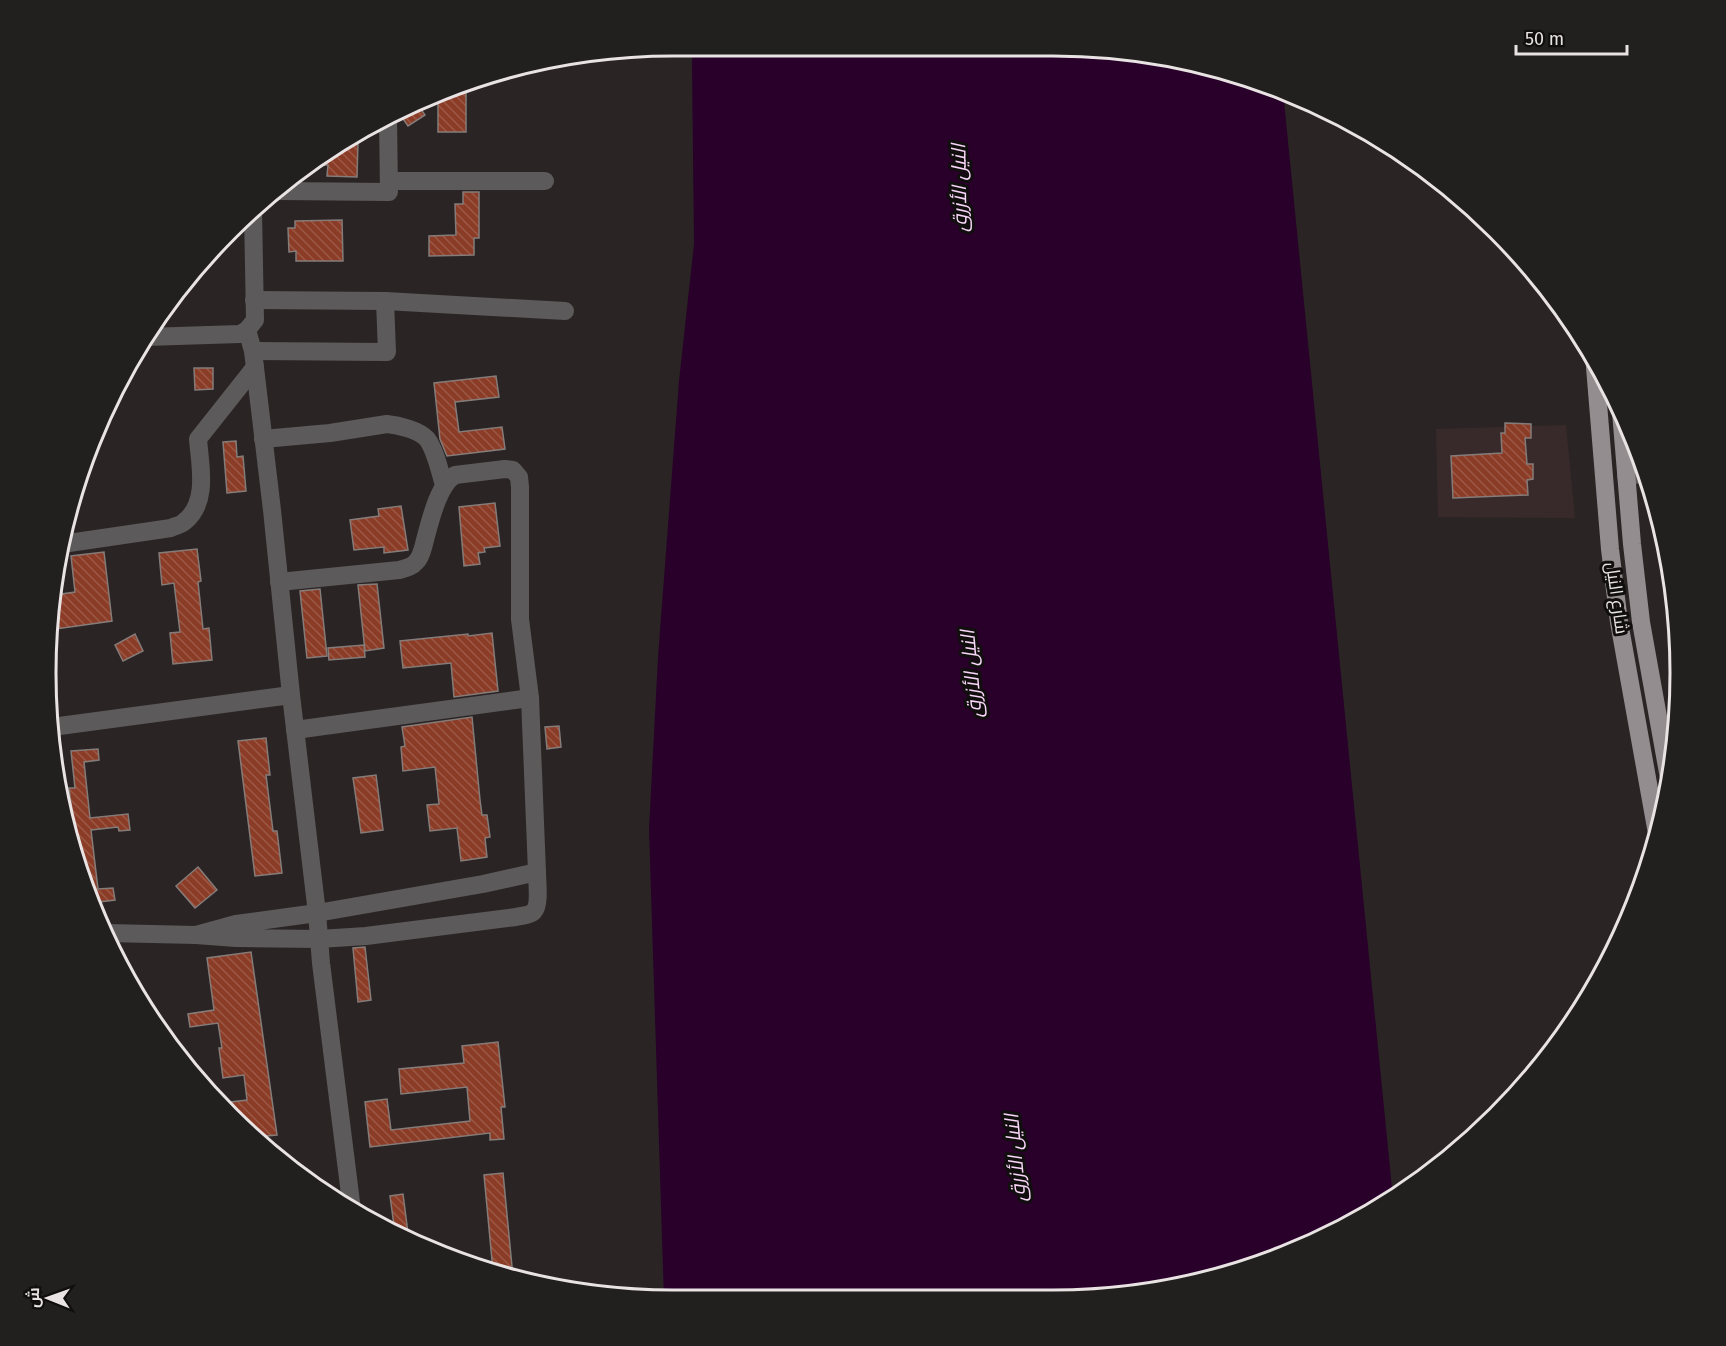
<svg xmlns="http://www.w3.org/2000/svg" width="1726" height="1346" font-family="'Fira Sans',Cairo,sans-serif">
<style>
.built{fill:#382a2b}
.water{fill:#28002a}
.building{fill:url(#building-back-hatch);stroke:#857c7a;stroke-width:1.5}
.lines{fill:none;stroke-linecap:round;stroke-linejoin:round}
.minor{stroke:#5d5a5b;stroke-width:18}
.major{stroke:#948d90;stroke-width:18}
.labels{text-anchor:middle;stroke-width:6;stroke-linejoin:round;paint-order:stroke}
.street-label{font-size:18px;fill:#e9e3e4;stroke:#110e0e}
.water-label{font-size:20px;font-style:italic;fill:#f8d7f9;stroke:#110e0e}
.rim{fill:none;stroke:#e9e3e4;stroke-width:3}
</style>
<defs>
<pattern id="building-back-hatch" width="6" height="6" patternUnits="userSpaceOnUse" patternTransform="scale(1.5)"><rect width="6" height="6" fill="#8b3c26"/><path d="M-1 5l2 2M0 0l6 6M5-1l2 2" fill="none" stroke="#9b5845"/></pattern>
</defs>
<rect width="100%" height="100%" fill="#2b2424"/>
<path class="built" d="M1566 425 1575 518 1438 517 1436 429Z"/>
<path class="water" d="M693 45 1094 46 1255 78 1283 91 1393 1198 1367 1217 1255 1268 1094 1300H664L649 829 658 657 679 381 694 244 692 64Z"/>
<g class="building">
<path d="M466 85V132H438V96Z"/>
<path d="M418 105 425 115 408 126 399 113Z"/>
<path d="M344 141H358L357 177 327 176 328 165H313Z"/>
<path d="M463 192H479V238H474V255L429 256V236L456 235 455 204H463Z"/>
<path d="M342 220 343 261H296V251L289 252 288 228H295V221Z"/>
<path d="M194 368H213V389L195 390Z"/>
<path d="M496 376 499 397 455 402 459 432 502 427 505 449 447 456 440 439 434 383Z"/>
<path d="M1505 423 1531 424V438H1525L1527 464H1533V479L1527 480 1528 495 1453 498 1451 456 1502 453 1501 433H1505Z"/>
<path d="M236 441 237 457 243 456 246 491 227 493 223 442Z"/>
<path d="M495 503 500 546 484 548 485 552 478 553 480 564 464 566 459 507Z"/>
<path d="M401 506 408 550 384 553V547L354 550 350 520 379 516 378 509Z"/>
<path d="M197 549 201 581 198 582 203 629 209 628 212 660 173 664 170 633 180 632 174 583 162 585 159 553Z"/>
<path d="M104 552 112 621 56 629 53 609 55 595 75 592 71 556Z"/>
<path d="M377 584 384 648 365 651 358 585Z"/>
<path d="M320 589 327 656 307 658 300 591Z"/>
<path d="M492 633 498 691 454 697 451 663 403 668 400 641 468 634V636Z"/>
<path d="M135 634 143 651 123 661 115 645Z"/>
<path d="M364 645 365 657 329 660 328 648Z"/>
<path d="M472 717 480 800 482 815H487L490 837 485 838 487 857 461 861 457 828 430 831 427 805 439 804 435 767 403 771 401 747 405 746 402 727Z"/>
<path d="M559 726 561 747 547 749 545 727Z"/>
<path d="M266 738 270 775H266L273 831H277L282 873 255 876 238 741Z"/>
<path d="M98 749 99 760 84 762 90 818 128 814 130 830 119 831 118 827 91 830 98 889 113 888 115 900 99 902 100 908 97 909 85 881 84 866H79L76 847 71 848 69 841 66 813 72 812 69 788H75L71 751Z"/>
<path d="M376 775 383 830 361 833 353 778Z"/>
<path d="M198 867 217 890 195 908 176 886Z"/>
<path d="M365 947 371 1000 358 1002 353 948Z"/>
<path d="M251 952 277 1135 254 1137 233 1120 231 1102 247 1100 244 1075 223 1078 219 1048H222L218 1023 190 1027 188 1014 214 1010 207 958Z"/>
<path d="M498 1042 505 1107H501L504 1139 490 1140V1133L370 1147 365 1102 387 1099 391 1130 470 1121 467 1087 401 1094 399 1069 464 1063 462 1046Z"/>
<path d="M503 1173 513 1277 493 1271 484 1175Z"/>
<path d="M403 1194 409 1241 395 1233 390 1196Z"/>
</g>
<g class="lines">
<g class="minor">
<path d="M389 181H545"/>
<path d="M278 191 389 192 388 117"/>
<path d="M254 300 385 301 565 311"/>
<path d="M247 330 253 351 272 510 291 695 317 913 321 963 352 1210"/>
<path d="M146 337 240 334 247 330 255 320 253 211"/>
<path d="M253 351 387 352 385 301"/>
<path d="M263 439 330 433 387 424C398 425 419 430 427 439 435 449 440 472 444 485"/>
<path d="M1626 476 1648 473"/>
<path d="M62 544 171 528C175 526 181 525 184 522 209 503 200 465 198 439L255 367"/>
<path d="M279 582 399 570C406 568 412 567 416 562 422 556 423 547 425 540 430 522 438 485 455 475L505 469 513 470 519 477 520 487V619L530 698 537 872"/>
<path d="M52 727 291 695"/>
<path d="M295 730 530 698"/>
<path d="M537 872C537 881 540 905 534 911 531 915 521 916 516 917L366 936 319 939 236 938 196 935 236 924 317 913 483 884Z"/>
<path d="M107 933 196 935"/>
</g>
<g class="major">
<path d="M1594 355 1610 549 1619 622 1658 839"/>
<path d="M1621 412 1632 544 1641 622 1669 778"/>
</g>
</g>
<g class="labels">
<g class="street-label">
<text transform="translate(1617 598) rotate(82)" y="6">شارع النيل</text>
</g>
<g class="water-label">
<text transform="translate(959 188) rotate(-91)" y="7">النيل الأزرق</text>
<text transform="translate(971 674) rotate(-95)" y="7">النيل الأزرق</text>
<text transform="translate(1015 1158) rotate(-95)" y="7">النيل الأزرق</text>
</g>
</g>
<path d="M0 0H1726V1346H0ZM673 56H1053A617 617 0 0 1 1670 673V673A617 617 0 0 1 1053 1290H673A617 617 0 0 1 56 673V673A617 617 0 0 1 673 56Z" fill="#221f1f" fill-rule="evenodd"/>
<path class="rim" d="M673 56H1053A617 617 0 0 1 1670 673V673A617 617 0 0 1 1053 1290H673A617 617 0 0 1 56 673V673A617 617 0 0 1 673 56Z"/>
<g transform="translate(48 1298) rotate(271)" stroke="#110e0e" stroke-width="4.5" paint-order="stroke">
<path d="M0-4.5L10 22L0 15L-10 22Z" fill="#e9e3e4"/>
<text y="-9" font-size="16" font-weight="bold" text-anchor="middle" fill="#e9e3e4">ش</text>
</g>
<path d="M1516 45v9h111v-9" fill="none" stroke="#e9e3e4" stroke-width="3"/>
<text x="1525" y="45" font-size="18" fill="#e9e3e4" stroke="#110e0e" stroke-width="4.5" paint-order="stroke">50 m</text>
</svg>
